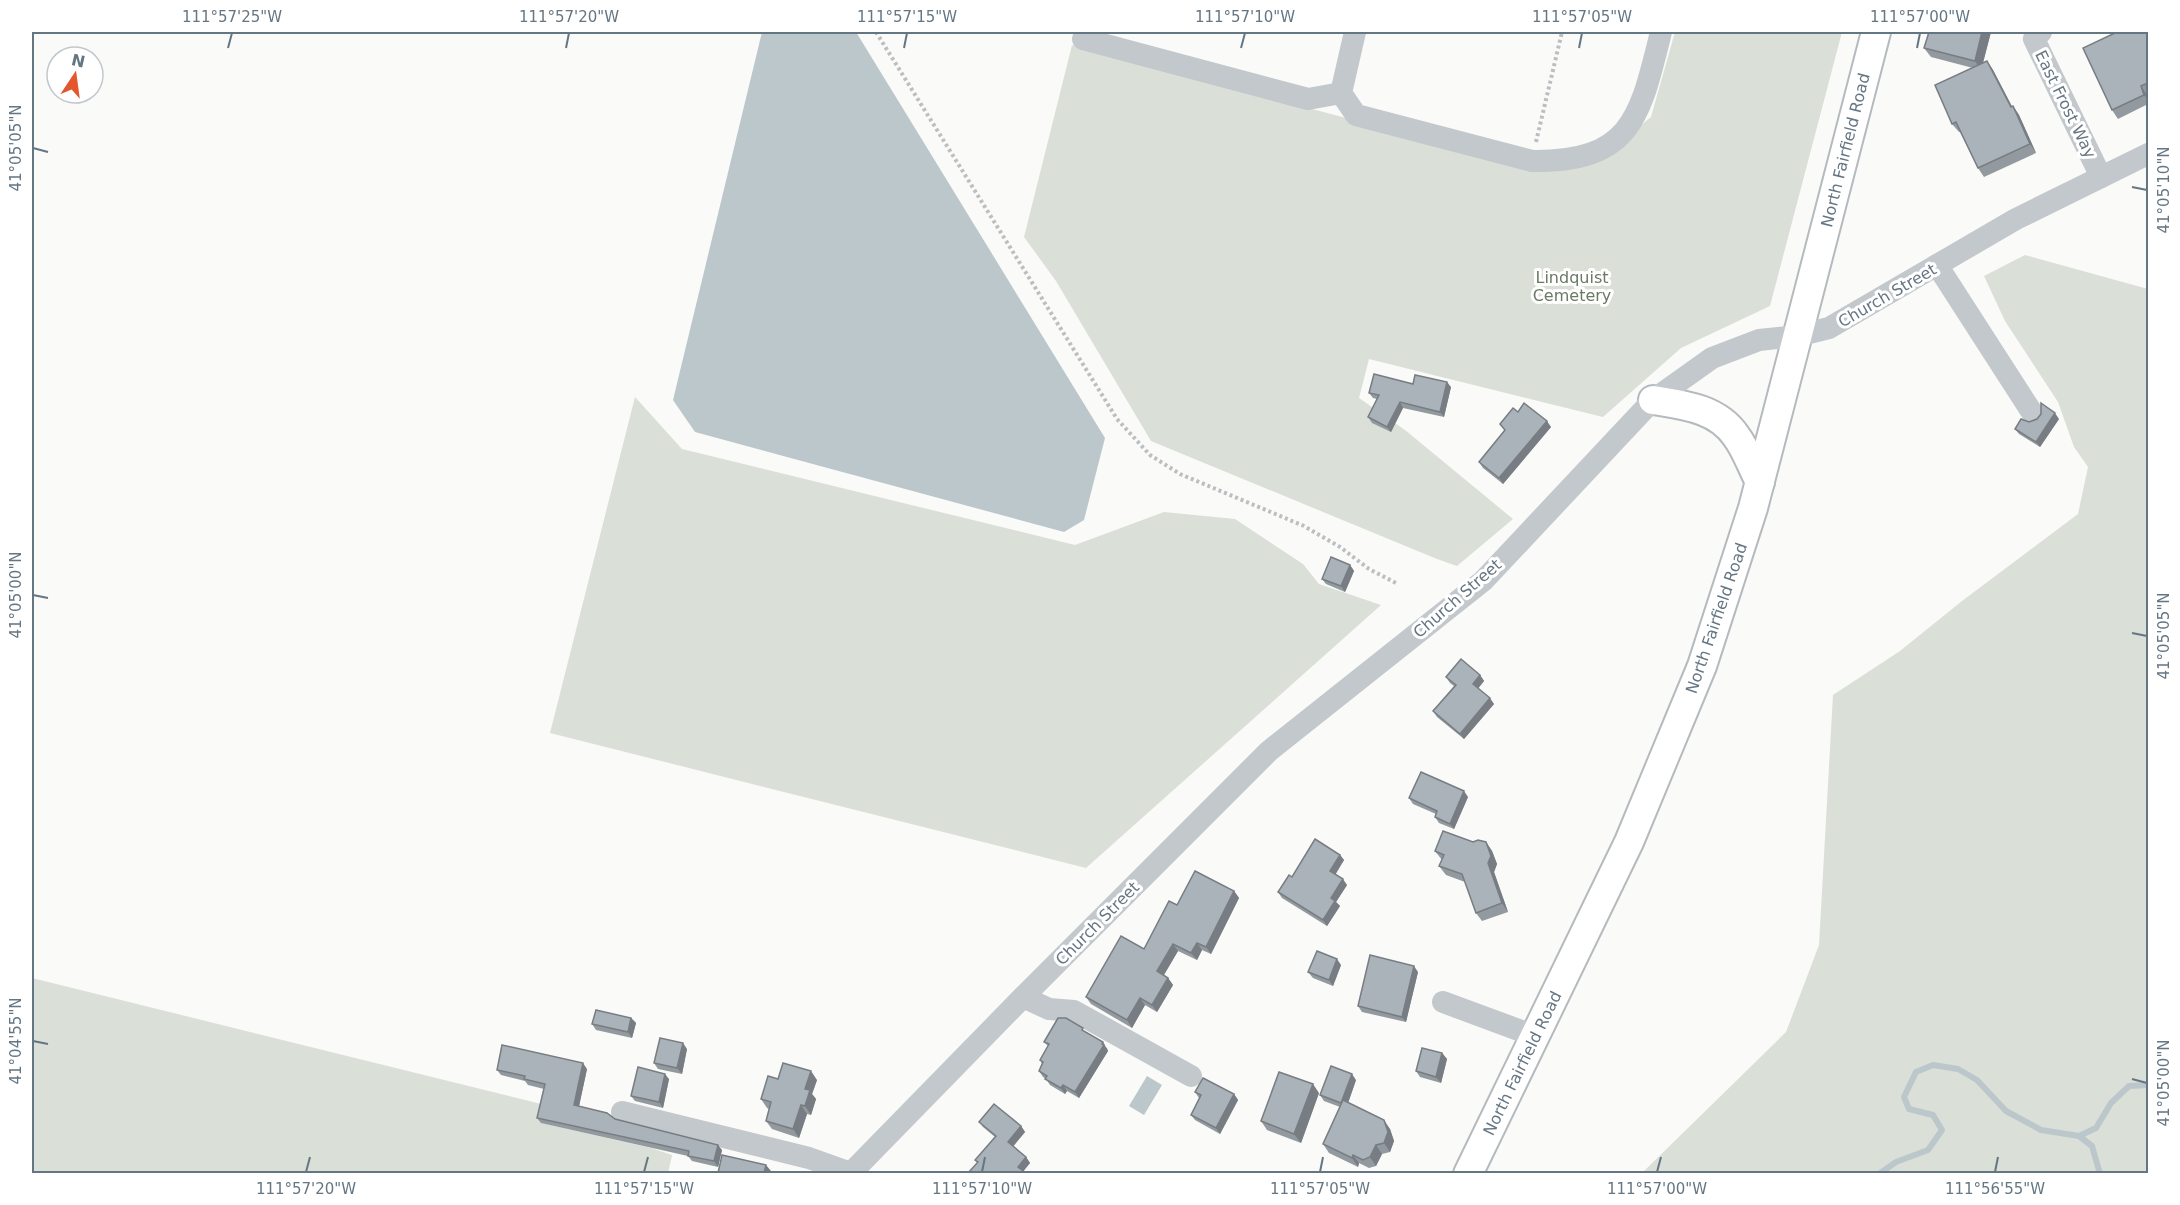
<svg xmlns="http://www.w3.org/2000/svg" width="2180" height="1205" font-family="'DejaVu Sans',sans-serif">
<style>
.green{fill:#dadfd7}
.water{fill:#bbc7cb}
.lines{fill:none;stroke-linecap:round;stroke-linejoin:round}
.stream{stroke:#bbc7cb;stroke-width:6}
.major-casing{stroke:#b5babe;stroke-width:32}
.path{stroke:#bbbfc2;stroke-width:4;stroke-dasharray:3 3;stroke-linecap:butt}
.minor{stroke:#c3c8cc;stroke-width:22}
.major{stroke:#fff;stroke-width:28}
.wall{fill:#929a9f}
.shaded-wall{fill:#777d82}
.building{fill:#aab3b9;stroke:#777d82;stroke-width:1.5}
.ticks{fill:none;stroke:#657683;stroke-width:2}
.labels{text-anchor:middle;stroke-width:6;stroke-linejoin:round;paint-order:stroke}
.street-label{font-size:16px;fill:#657683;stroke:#fff}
.park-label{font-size:16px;fill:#687a64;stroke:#fff}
.neatline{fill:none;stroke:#657683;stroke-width:2}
.ticks-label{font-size:15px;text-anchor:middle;fill:#657683}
</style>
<rect width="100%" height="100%" fill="#fafaf8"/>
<g class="green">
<path d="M1675 32H1842L1770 306 1681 348 1603 417 1369 359 1359 398 1405 430 1513 519 1457 566 1437 559 1151 441 1056 281 1024 237 1072 45 1545 171 1600 159 1651 117Z"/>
<path d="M2025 255 2148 289V1173H1642L1786 1032 1819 945 1833 695 1900 651 1962 601 2078 514 2088 467 2074 447 2058 402 2005 321 1984 276Z"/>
<path d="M635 397 682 449 1075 545 1164 512 1235 519 1303 564 1319 584 1381 605 1086 868 550 733Z"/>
<path d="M32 978 541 1104 542 1123 651 1148 672 1155 668 1174H32Z"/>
</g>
<g class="water">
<path d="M762 32H856L1105 438 1084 520 1064 532 695 432 673 400Z"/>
<path d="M1147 1076 1162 1085 1144 1115 1129 1106Z"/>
</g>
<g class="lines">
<g class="stream">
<path d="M2079 1136 2096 1128 2111 1103 2129 1086 2148 1085"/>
<path d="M1879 1174 1896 1162 1928 1150 1942 1130 1933 1115 1909 1109 1904 1097 1916 1072 1933 1065 1958 1069 1977 1080 2006 1111 2041 1130 2079 1136 2092 1146 2100 1174"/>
</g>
<g class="major-casing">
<g id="major">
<path d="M1653 400C1683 405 1717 408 1736 436 1746 449 1752 467 1760 482"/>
<path d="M1468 1174 1629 842 1702 666 1753 508 1876 32"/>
</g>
</g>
<g class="path">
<path d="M876 32 1117 419 1150 455 1180 474 1304 526 1340 547 1369 569 1396 583"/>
<path d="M1536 142 1562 32"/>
</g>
<g class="minor">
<path d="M1355 32 1341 93 1356 115 1532 161C1633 162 1640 116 1661 32"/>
<path d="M2041 32 2034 39 2101 177"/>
<path d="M1083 39 1308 99 1341 93"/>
<path d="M1937 265 2033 414"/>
<path d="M1023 997 1049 1009 1074 1011 1191 1076"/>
<path d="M1443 1002 1535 1036"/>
<path d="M622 1112 809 1158 851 1173"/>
<path d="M850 1174 1023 997 1269 751 1483 581 1653 400 1712 358 1759 340 1797 336 1829 328 2016 219 2148 154"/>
</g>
<use href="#major" class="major"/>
</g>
<g class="wall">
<path d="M1929 32H1991L1983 63 1987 61 1993 70 2012 107 2013 106 2019 115 2036 153 1984 177 1978 168 1960 132H1959L1952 124 1973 68 1931 57 1924 48Z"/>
<path d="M2148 32V94L2147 95 2148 99V104L2118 119 2112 110Z"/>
<path d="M1413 384 1451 387 1444 417 1403 408 1391 432 1372 423 1368 417 1377 399 1373 398 1369 393Z"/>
<path d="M1518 412 1551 427 1503 484 1483 468 1479 462 1505 430 1500 424Z"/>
<path d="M2059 419 2040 447 2019 434 2015 429 2029 422Z"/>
<path d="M1350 565 1354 571 1345 592 1326 584 1322 579Z"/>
<path d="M1480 675 1484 681 1478 688 1494 704 1464 739 1437 717 1433 711 1454 686 1450 683 1446 677Z"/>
<path d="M1468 797 1454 829 1439 823 1435 817 1436 814 1413 804 1409 798Z"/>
<path d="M1473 842H1486L1492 851 1497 864 1494 872 1508 912 1482 921 1476 913 1465 882 1446 875 1439 866 1442 860 1435 851Z"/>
<path d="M1340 855 1344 860 1335 874 1347 885 1336 902 1340 906 1327 926 1282 898 1278 892 1292 877Z"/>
<path d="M1234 891 1239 898 1211 954 1202 950 1197 960 1178 951 1164 975 1168 978 1173 985 1157 1012 1145 1005 1132 1028 1091 1004 1086 997 1144 949 1177 905Z"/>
<path d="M1341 965 1333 986 1313 978 1308 972Z"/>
<path d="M1418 972 1406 1022 1362 1012 1358 1006Z"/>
<path d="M631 1018 636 1023 632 1038 596 1030 592 1024Z"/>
<path d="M1087 1033 1107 1048 1108 1051 1079 1098 1067 1091 1065 1094 1050 1085 1046 1079 1043 1077 1039 1071 1042 1064 1040 1060 1048 1046 1044 1042Z"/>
<path d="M687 1049 682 1074 658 1069 654 1063Z"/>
<path d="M1442 1053 1447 1059 1441 1083 1420 1077 1416 1071Z"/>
<path d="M587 1069 579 1106 615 1119 722 1150 718 1167 692 1161 688 1156 541 1123 537 1118 544 1089 528 1085 525 1081 501 1075 497 1070Z"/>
<path d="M669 1079 663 1108 635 1101 631 1096Z"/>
<path d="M817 1080 812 1094 816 1099 811 1115 807 1114 799 1138 772 1129 766 1121 769 1109 767 1108 761 1099Z"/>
<path d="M1356 1080 1348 1103 1390 1129 1394 1141 1390 1152 1382 1154 1376 1166 1369 1168 1359 1163 1358 1167 1329 1153 1323 1144 1340 1107 1324 1101 1320 1095Z"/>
<path d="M1195 1092 1234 1094 1238 1100 1220 1134 1195 1120 1191 1115 1199 1098Z"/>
<path d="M1319 1093 1301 1143 1267 1130 1261 1121Z"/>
<path d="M979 1122 1021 1126 1025 1132 1013 1146 1026 1157 1030 1163 1023 1171 977 1163 975 1160 995 1137 983 1127Z"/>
</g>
<g class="shaded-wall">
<path d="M1982 32H1991L1981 70 1975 61Z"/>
<path d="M1987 61 1993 70 2017 116 2011 107Z"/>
<path d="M2141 86 2147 95 2148 100 2144 95Z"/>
<path d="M2013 106 2019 115 2036 153 2030 144Z"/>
<path d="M1447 382 1451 387 1444 417 1440 412Z"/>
<path d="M1400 402 1403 408 1391 432 1387 427Z"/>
<path d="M2055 413 2059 419 2040 447 2036 442Z"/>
<path d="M1547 421 1551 427 1503 484 1499 478Z"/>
<path d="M1350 565 1354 571 1345 592 1341 586Z"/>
<path d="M1480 675 1484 681 1477 690 1473 684Z"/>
<path d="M1490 698 1494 704 1464 739 1460 734Z"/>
<path d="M1464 791 1468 797 1454 829 1450 824Z"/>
<path d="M1486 842 1492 851 1497 864 1494 872 1508 912 1502 903 1488 863Z"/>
<path d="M1340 855 1344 860 1334 877 1330 871Z"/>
<path d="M1343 879 1347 885 1336 902 1340 906 1327 926 1323 920 1331 898Z"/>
<path d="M1234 891 1239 898 1211 954 1206 947Z"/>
<path d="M1197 943 1202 950 1197 960 1191 953Z"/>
<path d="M1173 944 1178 951 1162 978 1157 971Z"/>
<path d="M1337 959 1341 965 1333 986 1329 980Z"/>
<path d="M1414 966 1418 972 1406 1022 1402 1017Z"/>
<path d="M1168 978 1173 985 1157 1012 1152 1005Z"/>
<path d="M1140 998 1145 1005 1132 1028 1127 1020Z"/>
<path d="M631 1018 636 1023 632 1038 628 1032Z"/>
<path d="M1103 1042 1108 1051 1079 1098 1075 1092Z"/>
<path d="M683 1043 687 1049 682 1074 677 1068Z"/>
<path d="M1442 1053 1447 1059 1441 1083 1436 1077Z"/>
<path d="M583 1063 587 1069 578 1111 574 1105Z"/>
<path d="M811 1071 817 1080 812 1094 816 1099 811 1115 805 1106V1089Z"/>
<path d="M665 1074 669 1079 663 1108 659 1102Z"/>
<path d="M1352 1074 1356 1080 1346 1109 1341 1103Z"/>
<path d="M1313 1084 1319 1093 1301 1143 1294 1134Z"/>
<path d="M1063 1085 1067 1091 1065 1094 1061 1088Z"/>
<path d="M1234 1094 1238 1100 1220 1134 1216 1128Z"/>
<path d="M801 1105 807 1114 799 1138 793 1129Z"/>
<path d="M1384 1120 1390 1129 1394 1141 1390 1152 1384 1143Z"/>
<path d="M1021 1126 1025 1132 1012 1148 1008 1142Z"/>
<path d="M718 1145 722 1150 718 1167 714 1161Z"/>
<path d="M1376 1145 1382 1154 1376 1166 1370 1157Z"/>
<path d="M1353 1155 1359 1163 1358 1167 1352 1158Z"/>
<path d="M1026 1157 1030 1163 1022 1173 1018 1167Z"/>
<path d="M766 1165 771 1171 770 1173H764Z"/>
</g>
<g class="building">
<path d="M1929 32H1982L1975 61 1924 48Z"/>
<path d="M2117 32H2148V83L2141 86 2144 95 2112 110 2083 48Z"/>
<path d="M1987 61 2011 107 2013 106 2030 144 1978 168 1956 122 1952 124 1935 85Z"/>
<path d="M1374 374 1413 384 1415 375 1447 382 1440 412 1400 402 1387 427 1368 417 1379 395 1369 393Z"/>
<path d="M1524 403 1547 421 1499 478 1479 462 1505 430 1500 424 1513 408 1518 412Z"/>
<path d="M2041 403 2055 413 2036 442 2015 429 2021 419 2029 422 2037 419 2041 414Z"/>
<path d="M1331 557 1350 565 1341 586 1322 579Z"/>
<path d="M1461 659 1480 675 1473 684 1490 698 1460 734 1433 711 1456 685 1446 677Z"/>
<path d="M1421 772 1464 791 1450 824 1435 817 1437 811 1409 798Z"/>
<path d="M1443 831 1473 842 1478 840 1486 842 1491 856 1488 863 1502 903 1476 913 1462 874 1439 866 1444 855 1435 851Z"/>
<path d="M1315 839 1340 855 1330 871 1343 879 1331 898 1335 901 1323 920 1278 892 1289 875 1292 877Z"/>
<path d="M1195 871 1234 891 1206 947 1197 943 1191 953 1173 944 1157 971 1168 978 1152 1005 1140 998 1127 1020 1086 997 1121 936 1144 949 1169 901 1177 905Z"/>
<path d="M1317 951 1337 959 1329 980 1308 972Z"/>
<path d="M1370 955 1414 966 1402 1017 1358 1006Z"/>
<path d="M596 1010 631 1018 628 1032 592 1024Z"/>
<path d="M1058 1018H1066L1083 1028 1082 1030 1103 1042 1102 1044 1104 1045 1075 1092 1063 1085 1061 1088 1045 1079 1047 1076 1039 1071 1043 1062 1040 1060 1049 1044 1044 1042Z"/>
<path d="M660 1038 683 1043 677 1068 654 1063Z"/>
<path d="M502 1045 583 1063 574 1105 607 1113 615 1119 718 1145 714 1161 688 1156 689 1151 537 1118 545 1084 524 1079 525 1076 497 1070Z"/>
<path d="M1422 1048 1442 1053 1436 1077 1416 1071Z"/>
<path d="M783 1063 811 1071 805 1089 810 1090 805 1106 801 1105 793 1129 766 1121 771 1102 761 1099 768 1076 778 1079Z"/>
<path d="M1331 1066 1352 1074 1341 1103 1320 1095Z"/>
<path d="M638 1067 665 1074 659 1102 631 1096Z"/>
<path d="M1279 1072 1313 1084 1294 1134 1261 1121Z"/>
<path d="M1203 1078 1234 1094 1216 1128 1191 1115 1201 1095 1195 1092Z"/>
<path d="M1343 1100 1384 1120 1388 1132 1384 1143 1376 1145 1370 1157 1363 1160 1353 1155 1352 1158 1323 1144Z"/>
<path d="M994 1104 1021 1126 1008 1142 1026 1157 1018 1167 1026 1173H968L978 1162 975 1160 996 1136 979 1122Z"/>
<path d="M722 1155 766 1165 764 1173H718Z"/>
</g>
<path class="ticks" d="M228 48 232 33M566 48 569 33M904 48 907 33M1241 48 1245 33M1579 48 1582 33M1917 48 1920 33M33 148 48 152M2132 187 2147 190M33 595 48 598M2132 633 2147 636M33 1041 48 1044M2132 1079 2147 1083M306 1172 310 1157M644 1172 648 1157M982 1172 985 1157M1320 1172 1323 1157M1657 1172 1661 1157M1995 1172 1998 1157"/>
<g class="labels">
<g class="street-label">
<text transform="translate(2066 104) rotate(64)" y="6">East Frost Way</text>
<text transform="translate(1845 150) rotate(-76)" y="6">North Fairfield Road</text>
<text transform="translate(1887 295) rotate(-30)" y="6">Church Street</text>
<text transform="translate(1457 598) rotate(-41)" y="6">Church Street</text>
<text transform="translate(1716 618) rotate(-71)" y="6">North Fairfield Road</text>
<text transform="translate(1097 923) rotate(-45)" y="6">Church Street</text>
<text transform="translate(1522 1063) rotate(-64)" y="6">North Fairfield Road</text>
</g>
<g class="park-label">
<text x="1572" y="283">Lindquist<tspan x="1572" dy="18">Cemetery</tspan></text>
</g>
</g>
<rect width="2180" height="1205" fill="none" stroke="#ffffff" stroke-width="66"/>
<g transform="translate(75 75) rotate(13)"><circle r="28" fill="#ffffff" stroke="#c1c8cd" stroke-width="1.5"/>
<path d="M0-4.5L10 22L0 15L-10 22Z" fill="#e4572e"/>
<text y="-9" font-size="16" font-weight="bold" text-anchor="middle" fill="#657683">N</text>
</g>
<rect x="33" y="33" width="2114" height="1139" class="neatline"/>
<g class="ticks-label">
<text x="232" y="22">111°57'25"W</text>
<text x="569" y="22">111°57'20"W</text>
<text x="907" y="22">111°57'15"W</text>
<text x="1245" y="22">111°57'10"W</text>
<text x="1582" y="22">111°57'05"W</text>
<text x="1920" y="22">111°57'00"W</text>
<text transform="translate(16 148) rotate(-90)" y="5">41°05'05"N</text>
<text transform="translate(2164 190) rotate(-90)" y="5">41°05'10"N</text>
<text transform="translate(16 595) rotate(-90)" y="5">41°05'00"N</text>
<text transform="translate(2164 636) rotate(-90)" y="5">41°05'05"N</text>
<text transform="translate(16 1041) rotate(-90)" y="5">41°04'55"N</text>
<text transform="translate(2164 1083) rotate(-90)" y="5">41°05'00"N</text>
<text x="306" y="1194">111°57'20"W</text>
<text x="644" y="1194">111°57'15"W</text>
<text x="982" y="1194">111°57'10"W</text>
<text x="1320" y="1194">111°57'05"W</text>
<text x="1657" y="1194">111°57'00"W</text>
<text x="1995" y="1194">111°56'55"W</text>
</g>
</svg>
